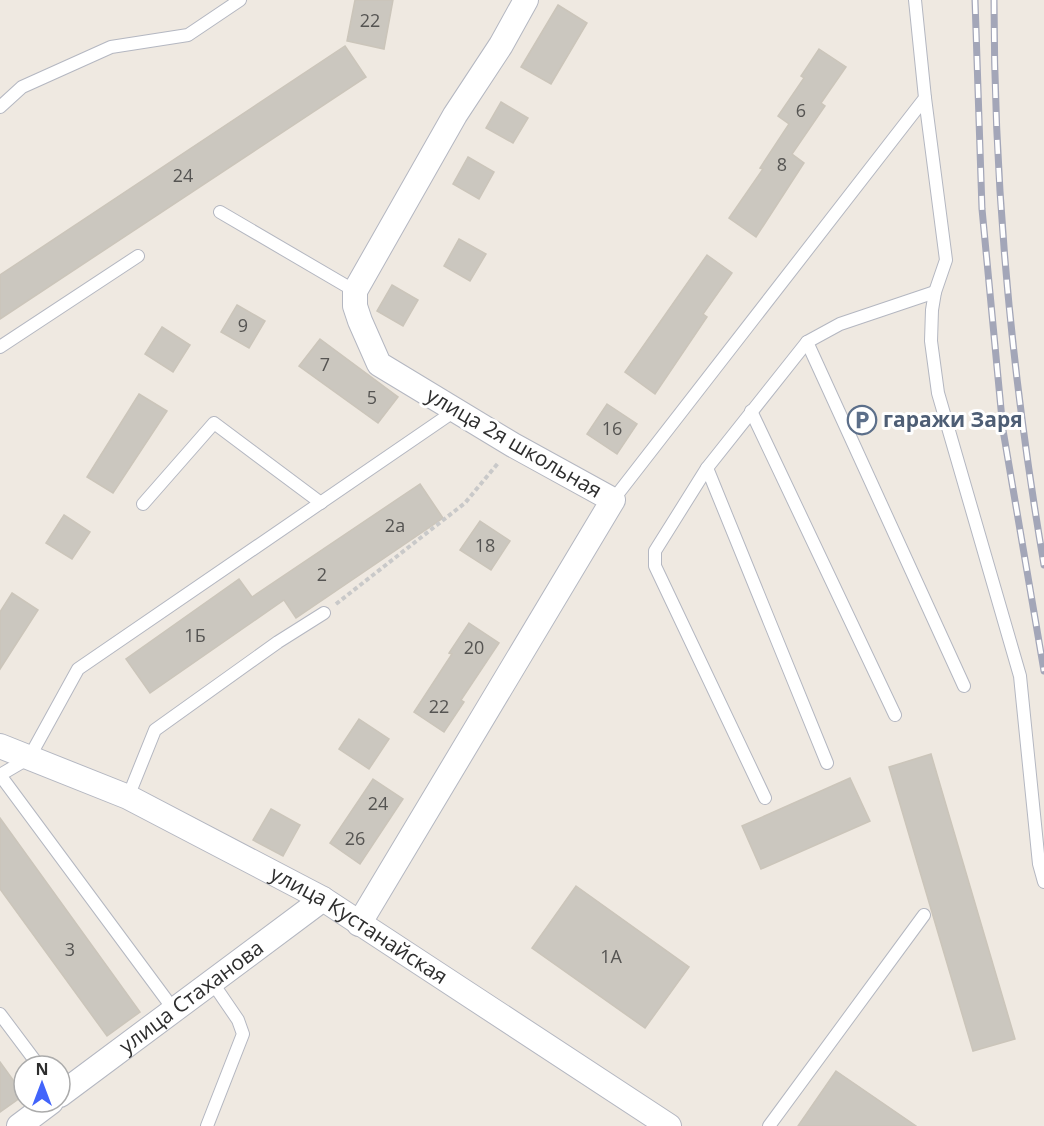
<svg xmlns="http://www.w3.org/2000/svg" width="1044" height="1126" font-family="'Open Sans',sans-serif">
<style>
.building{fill:#cbc7bf;stroke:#cbc5ba;stroke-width:1.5}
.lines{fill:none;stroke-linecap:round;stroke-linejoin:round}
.service-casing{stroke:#b4b7c1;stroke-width:14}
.minor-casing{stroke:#b4b7c1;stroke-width:26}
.path{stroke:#c9c9c9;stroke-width:4;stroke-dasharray:4.5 3;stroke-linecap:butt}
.service{stroke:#fff;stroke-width:12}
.minor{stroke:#fff;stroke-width:24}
.rail-casing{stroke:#a3a6b8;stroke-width:7}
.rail{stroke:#fff;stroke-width:4.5;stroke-dasharray:14;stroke-linecap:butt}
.labels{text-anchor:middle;stroke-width:6;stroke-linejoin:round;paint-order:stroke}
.number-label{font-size:18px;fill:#555452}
.service-label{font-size:21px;font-weight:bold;fill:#4e5e75;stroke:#fff;text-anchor:start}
.street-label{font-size:21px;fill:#2e2e2e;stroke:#fff}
</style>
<rect width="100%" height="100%" fill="#efe9e1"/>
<g class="building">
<path d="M355 0H393L384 49 347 41Z"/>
<path d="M558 5 587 23 551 84 521 67Z"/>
<path d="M345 46 366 77 0 319V275Z"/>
<path d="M819 49 846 67 821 103 825 106 792 154 804 163 756 237 729 218 763 169 760 168 789 124 778 116 804 78 801 76Z"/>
<path d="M501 102 528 118 513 143 486 128Z"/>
<path d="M468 157 494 172 479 199 453 184Z"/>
<path d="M459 239 486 254 470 281 444 266Z"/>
<path d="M707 255 732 273 703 314 707 317 655 394 625 372Z"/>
<path d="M392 285 418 300 403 326 377 311Z"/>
<path d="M237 305 265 321 249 348 221 332Z"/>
<path d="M162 327 190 345 173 372 145 354Z"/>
<path d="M320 339 398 397 378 423 299 366Z"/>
<path d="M139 394 167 411 113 493 87 477Z"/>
<path d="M607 404 637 424 617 454 587 434Z"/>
<path d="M420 484 443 518 296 618 284 600 150 693 126 659 239 579 252 597Z"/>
<path d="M64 515 90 532 72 559 46 543Z"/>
<path d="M480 521 510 541 491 570 460 550Z"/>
<path d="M12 593 38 610 0 669V612Z"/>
<path d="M469 623 499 643 461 700 464 702 444 732 414 712 452 654 449 653Z"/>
<path d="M359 719 389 739 369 769 339 749Z"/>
<path d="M931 754 1015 1039 973 1051 889 767Z"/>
<path d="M850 778 870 821 761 869 742 826Z"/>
<path d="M373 779 403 799 360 864 330 843Z"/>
<path d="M271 809 300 825 283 856 253 840Z"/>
<path d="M0 818 140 1012 107 1036 0 889Z"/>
<path d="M576 886 689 967 645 1028 532 948Z"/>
<path d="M0 1062 24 1095 0 1112Z"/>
<path d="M836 1071 916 1126H798Z"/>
</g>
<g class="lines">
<g class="service-casing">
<g id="service">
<path d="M925 98 946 260 935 292 932 310 931 341 938 393 1020 676 1039 864 1044 882"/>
<path d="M0 107 22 87 111 47 188 35 240 0"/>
<path d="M220 212 355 291"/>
<path d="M807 342 964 686"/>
<path d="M0 347 138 256"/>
<path d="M751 411 895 715"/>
<path d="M707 468 827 763"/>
<path d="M613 500 925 98 915 0"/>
<path d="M143 504 214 423 321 503"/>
<path d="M128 797 155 730 278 642 324 613"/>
<path d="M765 798 655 566V551L707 468 807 342 840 324 935 292"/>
<path d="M174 1010 0 775 29 758 78 669 456 410"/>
<path d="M0 1014 39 1066"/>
<path d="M207 1126 243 1034 238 1020 212 982"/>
<path d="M769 1126 924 915"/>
</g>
</g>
<g class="minor-casing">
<g id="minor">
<path id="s1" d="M0 746 128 797 323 899 669 1126"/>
<path d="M359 924 613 500 513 445 379 364 360 321 355 306V291L455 115 501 45 526 0"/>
<path id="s2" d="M60 1095 323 899"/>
<path d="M19 1126 51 1102"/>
</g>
</g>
<path class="path" d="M336 604 465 503 499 462"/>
<use href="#service" class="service"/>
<use href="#minor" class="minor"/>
<g class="rail-casing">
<g id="rail">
<path d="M975 0 982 209 1003 430 1044 671"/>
<path d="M994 0C994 189 1012 378 1044 565"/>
</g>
</g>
<use href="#rail" class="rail"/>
</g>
<defs>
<g id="parking-ring" transform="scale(1.5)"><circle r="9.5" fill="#fff" stroke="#5c6f8a" stroke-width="1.5"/><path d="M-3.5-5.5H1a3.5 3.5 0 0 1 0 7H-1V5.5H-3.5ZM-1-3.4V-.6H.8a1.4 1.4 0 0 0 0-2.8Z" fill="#5c6f8a"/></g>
</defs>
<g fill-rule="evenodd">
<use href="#parking-ring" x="862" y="420"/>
</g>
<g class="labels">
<g class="number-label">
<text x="370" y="27">22</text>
<text x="801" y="117">6</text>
<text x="782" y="171">8</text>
<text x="183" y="182">24</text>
<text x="243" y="332">9</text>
<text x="325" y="371">7</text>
<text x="372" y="404">5</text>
<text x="612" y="435">16</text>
<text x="395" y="532">2а</text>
<text x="485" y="552">18</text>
<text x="322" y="581">2</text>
<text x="195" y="642">1Б</text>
<text x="474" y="654">20</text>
<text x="439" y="713">22</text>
<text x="378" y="810">24</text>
<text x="355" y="845">26</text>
<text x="70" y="956">3</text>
<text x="611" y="963">1А</text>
</g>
<g class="service-label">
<text x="883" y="427">гаражи Заря</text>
</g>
<g class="street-label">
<text transform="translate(514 443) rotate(30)" y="7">улица 2я школьная</text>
<text dy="7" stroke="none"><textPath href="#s1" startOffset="402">улица Кустанайская</textPath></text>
<text dy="7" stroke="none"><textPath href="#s2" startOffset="164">улица Стаханова</textPath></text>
</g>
</g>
<g transform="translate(42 1084)"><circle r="28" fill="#ffffff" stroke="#ababab" stroke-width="1.5"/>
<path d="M0-4.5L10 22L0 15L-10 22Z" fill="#4264fb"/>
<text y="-9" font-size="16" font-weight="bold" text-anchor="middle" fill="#2e2e2e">N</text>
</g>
</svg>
